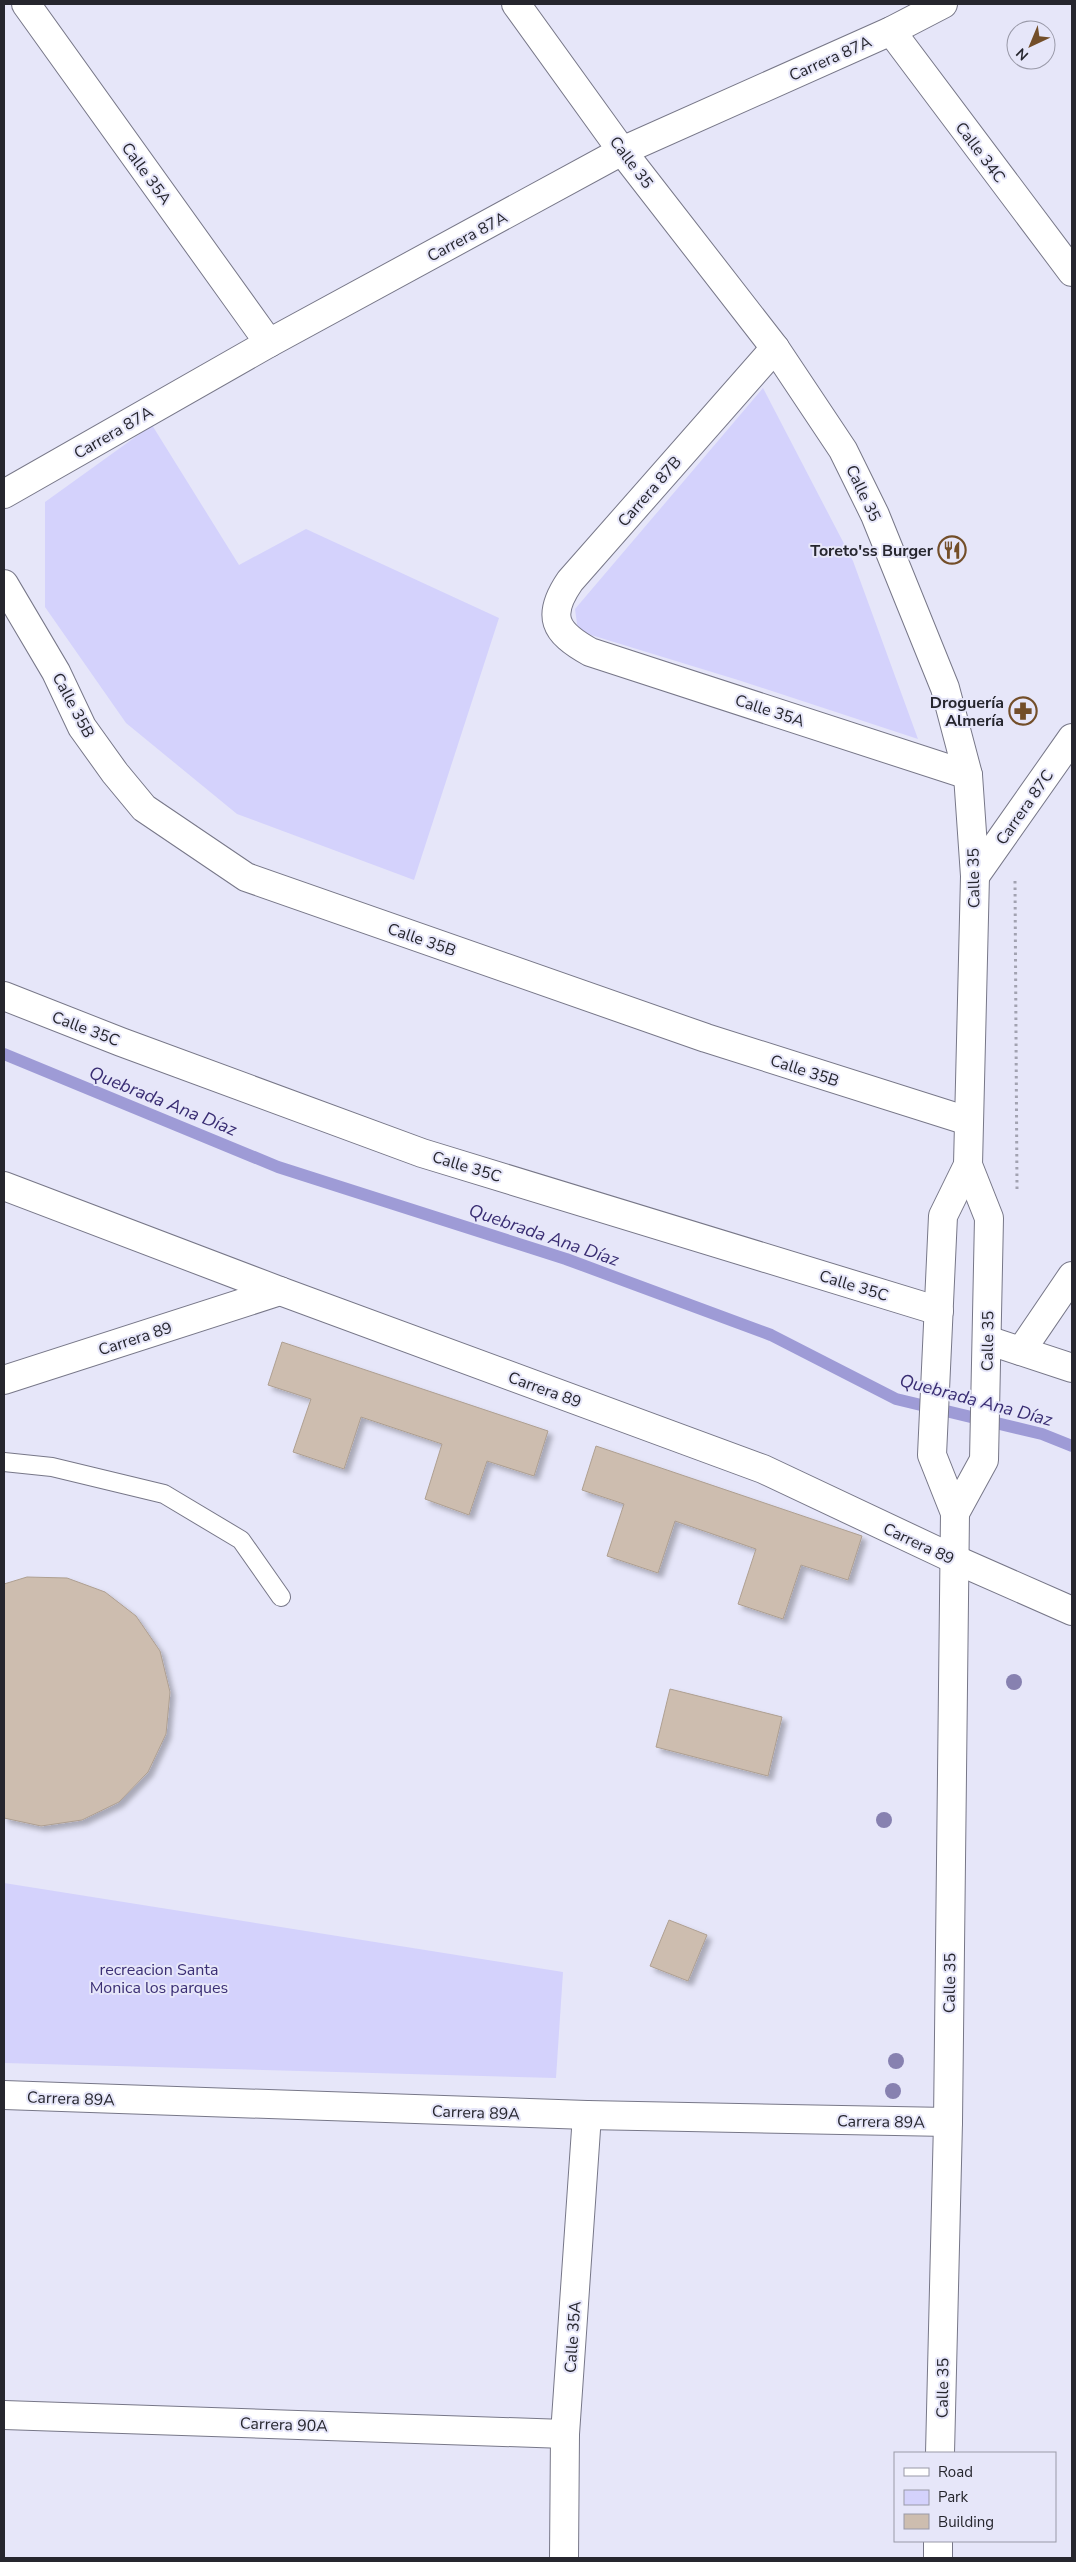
<svg xmlns="http://www.w3.org/2000/svg" width="1076" height="2562" font-family="'Nunito Sans',sans-serif">
<style>
.green{fill:#d4d2fc}
.lines{fill:none;stroke-linecap:round;stroke-linejoin:round}
.stream{stroke:#9e9bd6;stroke-width:12}
.building{fill:#cdbdaf;stroke:#ae9f91;filter:url(#shadow)}
.lane-casing{stroke:#778;stroke-width:20}
.street-casing{stroke:#778;stroke-width:30}
.secondary-casing{stroke:#778;stroke-width:30}
.path{stroke:#a2a2b1;stroke-width:3;stroke-dasharray:2.5 4;stroke-linecap:butt}
.lane{stroke:#fff;stroke-width:18}
.street{stroke:#fff;stroke-width:28}
.secondary{stroke:#fff;stroke-width:28}
.tree{fill:#8781b0}
.labels{text-anchor:middle;stroke-width:4;stroke-linejoin:round;paint-order:stroke}
.street-label{font-size:16px;fill:#26262e;stroke:#e6e6f9}
.poi-label{font-size:16px;font-weight:bold;fill:#26262e;stroke:#e6e6f9;text-anchor:end}
.park-label{font-size:16px;fill:#3a2e74;stroke:#e6e6f9}
.water-label{font-size:18px;font-style:italic;fill:#392d73;stroke:#e6e6f9}
</style>
<defs>
<filter id="shadow"><feDropShadow dx="4.5" dy="4.5" stdDeviation="2.5" flood-color="#0004"/></filter>
</defs>
<rect width="100%" height="100%" fill="#e6e6f9"/>
<g class="green">
<path d="M763 388 853 561 918 739 738 680 578 631 575 609Z"/>
<path d="M152 425 239 565 306 529 499 618 414 880 237 814 126 723 45 607V502Z"/>
<path d="M4 1883 563 1972 556 2078 4 2063Z"/>
</g>
<g class="lines">
<path class="stream" d="M4 1054 278 1167 566 1259 771 1335 896 1399 1042 1434 1072 1446"/>
</g>
<g class="building">
<path d="M282 1342 548 1431 534 1476 487 1461 469 1515 425 1499 442 1444 361 1417 344 1469 293 1452 311 1399 268 1385Z"/>
<path d="M596 1446 862 1536 848 1580 801 1565 783 1619 738 1604 756 1549 675 1521 658 1573 607 1556 624 1504 582 1490Z"/>
<path d="M27 1577 67 1578 105 1592 136 1616 160 1651 170 1692 166 1734 148 1772 119 1802 82 1820 41 1826 4 1818V1584Z"/>
<path d="M670 1689 782 1717 768 1776 656 1747Z"/>
<path d="M669 1920 707 1935 688 1981 650 1966Z"/>
</g>
<g class="lines">
<g class="lane-casing">
<path id="lane" d="M4 1462 52 1467 164 1494 241 1540 281 1597"/>
</g>
<g class="street-casing">
<g id="street">
<path d="M26 4 269 343"/>
<path d="M891 31 1072 272"/>
<path d="M775 348 570 581C546 616 554 632 590 652L968 775"/>
<path d="M4 494 269 343 622 151 891 31 943 4"/>
<path d="M4 584 56 672 82 727 115 773 144 808 246 877 706 1038 968 1121"/>
<path d="M975 876 1072 738"/>
<path d="M987 1340 1072 1368"/>
<path d="M1021 1351 1072 1276"/>
<path d="M4 1380 280 1291"/>
<path d="M954 1559 1072 1611"/>
<path d="M4 2095 587 2115 948 2122"/>
<path d="M4 2415 565 2434"/>
<path d="M564 2558 565 2434 587 2115"/>
</g>
</g>
<g class="secondary-casing">
<g id="secondary">
<path d="M516 4 622 151 775 348 843 450 875 515 945 688 968 775 975 876 968 1165 989 1218 984 1460 955 1513"/>
<path d="M4 996 121 1042 422 1153 939 1311"/>
<path d="M4 1186 280 1291 763 1469 954 1559"/>
<path d="M940 2453 948 2122 955 1513 932 1455 943 1216 968 1165"/>
<path d="M938 2558V2541"/>
</g>
</g>
<path class="path" d="M1015 881 1017 1189"/>
<use href="#lane" class="lane"/>
<use href="#street" class="street"/>
<use href="#secondary" class="secondary"/>
</g>
<g class="tree">
<circle cx="1014" cy="1682" r="8"/>
<circle cx="884" cy="1820" r="8"/>
<circle cx="896" cy="2061" r="8"/>
<circle cx="893" cy="2091" r="8"/>
</g>
<defs>
<g id="restaurant-ring" transform="scale(1.4375)"><circle r="9.5" fill="#e6e6f9" stroke="#734e29" stroke-width="1.5"/><path d="M-5-6h1v4h1v-4h1v4h1v-4h1v5L-1.5 .5V6h-2V.5L-5-1ZM5-6V6H3V1.5H1.5Q1.5-4 5-6Z" fill="#734e29"/></g>
<g id="pharmacy-ring" transform="scale(1.4375)"><circle r="9.5" fill="#e6e6f9" stroke="#734e29" stroke-width="1.5"/><path d="M-2-6h4v4h4v4h-4v4h-4v-4h-4v-4h4Z" fill="#734e29"/></g>
</defs>
<g fill-rule="evenodd">
<use href="#restaurant-ring" x="952" y="550"/>
<use href="#pharmacy-ring" x="1023" y="711"/>
</g>
<g class="labels">
<g class="street-label">
<text transform="translate(830 58) rotate(-24)" y="6">Carrera 87A</text>
<text transform="translate(981 152) rotate(53)" y="6">Calle 34C</text>
<text transform="translate(632 162) rotate(53)" y="6">Calle 35</text>
<text transform="translate(147 173) rotate(54)" y="6">Calle 35A</text>
<text transform="translate(467 236) rotate(-28)" y="6">Carrera 87A</text>
<text transform="translate(113 432) rotate(-30)" y="6">Carrera 87A</text>
<text transform="translate(649 491) rotate(-49)" y="6">Carrera 87B</text>
<text transform="translate(864 493) rotate(65)" y="6">Calle 35</text>
<text transform="translate(74 705) rotate(62)" y="6">Calle 35B</text>
<text transform="translate(770 710) rotate(18)" y="6">Calle 35A</text>
<text transform="translate(1024 807) rotate(-55)" y="6">Carrera 87C</text>
<text transform="translate(973 878) rotate(-91)" y="6">Calle 35</text>
<text transform="translate(422 939) rotate(19)" y="6">Calle 35B</text>
<text transform="translate(86 1028) rotate(21)" y="6">Calle 35C</text>
<text transform="translate(805 1070) rotate(18)" y="6">Calle 35B</text>
<text transform="translate(467 1166) rotate(17)" y="6">Calle 35C</text>
<text transform="translate(854 1285) rotate(17)" y="6">Calle 35C</text>
<text transform="translate(135 1338) rotate(-18)" y="6">Carrera 89</text>
<text transform="translate(987 1341) rotate(-89)" y="6">Calle 35</text>
<text transform="translate(545 1389) rotate(20)" y="6">Carrera 89</text>
<text transform="translate(919 1543) rotate(25)" y="6">Carrera 89</text>
<text transform="translate(949 1983) rotate(-89)" y="6">Calle 35</text>
<text transform="translate(71 2098) rotate(2)" y="6">Carrera 89A</text>
<text transform="translate(476 2112) rotate(2)" y="6">Carrera 89A</text>
<text transform="translate(881 2121) rotate(1)" y="6">Carrera 89A</text>
<text transform="translate(572 2337) rotate(-86)" y="6">Calle 35A</text>
<text transform="translate(942 2388) rotate(-89)" y="6">Calle 35</text>
<text transform="translate(284 2424) rotate(2)" y="6">Carrera 90A</text>
</g>
<g class="poi-label">
<text x="933" y="556">Toreto'ss Burger</text>
<text x="1004" y="708">Droguería<tspan x="1004" dy="18">Almería</tspan></text>
</g>
<g class="park-label">
<text x="159" y="1975">recreacion Santa<tspan x="159" dy="18">Monica los parques</tspan></text>
</g>
<g class="water-label">
<text transform="translate(163 1101) rotate(22)" y="6">Quebrada Ana Díaz</text>
<text transform="translate(544 1235) rotate(19)" y="6">Quebrada Ana Díaz</text>
<text transform="translate(976 1400) rotate(15)" y="6">Quebrada Ana Díaz</text>
</g>
</g>
<rect width="1076" height="2562" fill="none" stroke="#26262e" stroke-width="10"/>
<rect x="894" y="2452" width="162" height="90" fill="#e6e6f9" stroke="#9999a8"/>
<rect x="904" y="2468" width="25" height="8" fill="#ffffff" stroke="#9999a8"/>
<text x="938" y="2477" font-size="15" fill="#26262e">Road</text>
<rect x="904" y="2490" width="25" height="15" fill="#d4d2fc" stroke="#9999a8"/>
<text x="938" y="2502" font-size="15" fill="#26262e">Park</text>
<rect x="904" y="2514" width="25" height="15" fill="#cdbdaf" stroke="#9999a8"/>
<text x="938" y="2527" font-size="15" fill="#26262e">Building</text>
<g transform="translate(1031 45) rotate(224)"><circle r="24" fill="#e6e6f9" stroke="#9999a8"/>
<path d="M0-4L9 19L0 12L-9 19Z" fill="#734e29"/>
<text y="-8" font-size="14" font-weight="bold" text-anchor="middle" fill="#26262e">N</text>
</g>
</svg>
